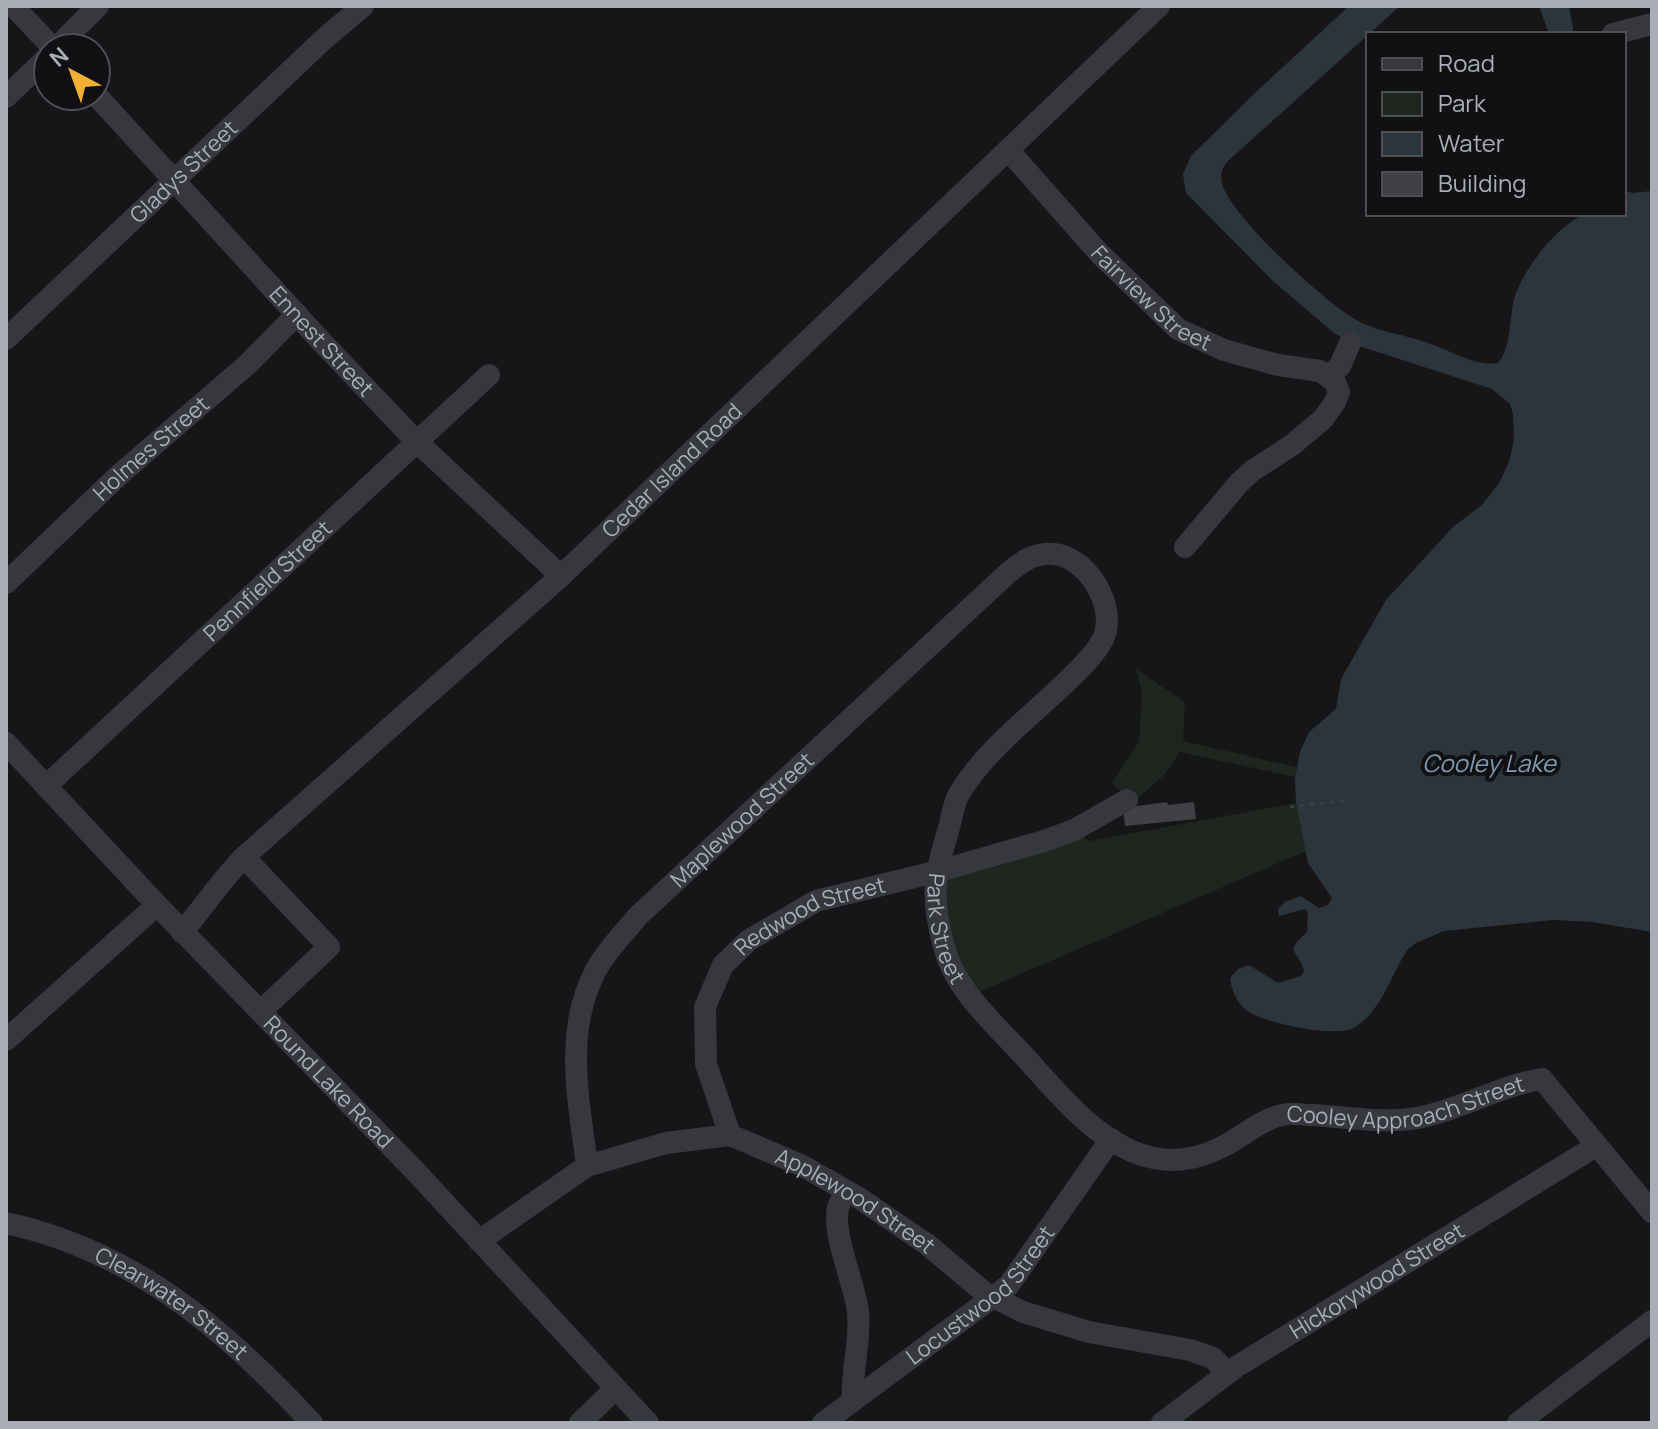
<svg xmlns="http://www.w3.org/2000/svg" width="1658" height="1429" font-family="Manrope,sans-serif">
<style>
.green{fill:#1e261f}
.water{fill:#2c353c}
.building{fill:#404145}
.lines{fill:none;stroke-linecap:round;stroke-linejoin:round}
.path{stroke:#3d3f44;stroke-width:3;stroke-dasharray:4 6;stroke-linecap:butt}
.minor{stroke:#37383d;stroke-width:22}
.labels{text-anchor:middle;stroke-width:8;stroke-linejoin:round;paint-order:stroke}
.street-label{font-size:22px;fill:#a8adb8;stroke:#111113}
.water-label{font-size:24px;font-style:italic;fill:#7f9bb3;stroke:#111113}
</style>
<rect width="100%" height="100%" fill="#161618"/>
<g class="green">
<path d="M1136 669 1185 702 1183 741 1296 767 1295 777 1180 752 1163 776 1132 803 1112 783 1139 742 1142 691Z"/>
<path d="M1296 803 1306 851 976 993 958 966 944 900 947 874 1081 835 1089 841Z"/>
</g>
<g class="water">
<path d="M1349 6H1400L1228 161C1222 168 1220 174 1222 183 1229 215 1323 300 1353 318 1375 332 1404 334 1428 343 1450 350 1475 367 1498 363 1511 347 1509 324 1513 304 1518 275 1558 223 1586 214 1597 211 1613 214 1624 214V190L1632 193 1652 191V932L1592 922 1553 920 1444 931 1416 943 1408 949C1391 974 1382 1011 1355 1027 1335 1039 1264 1023 1246 1010 1237 1003 1231 989 1230 978L1238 969 1249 965 1278 983 1301 976 1304 971C1298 948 1283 954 1307 932L1308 913 1305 909 1279 916 1278 909 1285 902 1301 896 1319 908 1328 905 1332 898 1308 863 1296 803 1295 777 1300 752 1309 732 1336 709 1341 679 1386 600 1453 527 1482 505 1499 483 1509 462 1514 440 1513 414 1510 404 1492 389 1356 345 1334 333 1273 281 1186 193 1183 174 1191 156 1257 91Z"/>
<path d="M1539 6H1569L1574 34H1549Z"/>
</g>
<path class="building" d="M1167 802 1168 805 1194 802 1196 819 1125 826 1123 808Z"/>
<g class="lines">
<path class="path" d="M1290 807 1349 800"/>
<g class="minor">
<path d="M13 6 53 48"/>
<path d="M1613 34 1652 24"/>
<path d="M56 48 98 6"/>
<path id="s1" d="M96 95 319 339 416 441 561 576"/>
<path d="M6 97 48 57"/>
<path id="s2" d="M1009 151 1099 253 1178 329 1224 350 1278 365 1320 371 1335 382 1339 392 1335 402 1323 419 1292 445 1252 471 1239 483 1185 547"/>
<path id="s3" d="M6 339 324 39 363 6"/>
<path d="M1329 376 1340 366 1350 343"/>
<path id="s4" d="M6 583 119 475 248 364 297 314"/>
<path id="s5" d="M6 743 157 905 417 1173 648 1423"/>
<path id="s6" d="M46 786 489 375"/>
<path d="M244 857 329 947 261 1011"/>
<path id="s7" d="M182 932C204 907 221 880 244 857L561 576 1159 6"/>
<path d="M6 1040 157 905"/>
<path id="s8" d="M730 1135 706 1064 705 1007 723 965 749 940 816 901 939 871 1044 841 1074 830 1127 800"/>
<path id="s9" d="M587 1166C579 1100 563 1032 596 970 606 951 624 933 638 916L1008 573C1021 562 1035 552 1053 554 1087 556 1118 607 1103 639 1094 658 1063 685 1048 699 1016 728 981 757 959 794 954 803 952 815 950 824 945 843 937 865 936 885 934 904 939 928 944 947 955 990 995 1024 1024 1056 1075 1112 1135 1190 1220 1148 1243 1137 1261 1118 1287 1114 1294 1113 1304 1115 1312 1115 1344 1117 1380 1123 1411 1119 1457 1112 1497 1086 1542 1079L1652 1212"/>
<path d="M846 1191C844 1196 839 1203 838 1208 832 1235 855 1284 858 1312 861 1342 851 1370 853 1400"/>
<path id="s10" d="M6 1223C134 1251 225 1329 312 1423"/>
<path id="s11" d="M479 1241 587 1166 666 1143 730 1135 803 1166 859 1198 928 1245 985 1293 1023 1312 1089 1332 1190 1350 1213 1358 1227 1373"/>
<path d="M580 1423 615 1389"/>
<path id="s12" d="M823 1423 1009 1285 1111 1139"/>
<path id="s13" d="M1162 1423 1236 1367 1596 1146"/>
<path d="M1518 1423 1652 1321"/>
</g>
</g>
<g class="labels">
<g class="street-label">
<text dy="8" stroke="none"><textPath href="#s3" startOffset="244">Gladys Street</textPath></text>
<text dy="8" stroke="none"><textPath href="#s2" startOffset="206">Fairview Street</textPath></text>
<text dy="8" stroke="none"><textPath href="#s1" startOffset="334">Ennest Street</textPath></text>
<text dy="8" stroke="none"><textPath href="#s4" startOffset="198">Holmes Street</textPath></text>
<text dy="8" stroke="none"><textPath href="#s7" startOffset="674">Cedar Island Road</textPath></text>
<text dy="8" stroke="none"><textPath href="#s6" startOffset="302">Pennfield Street</textPath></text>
<text dy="8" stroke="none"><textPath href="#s9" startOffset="410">Maplewood Street</textPath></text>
<text dy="8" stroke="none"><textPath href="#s8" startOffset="280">Redwood Street</textPath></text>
<text dy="8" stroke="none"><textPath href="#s9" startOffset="1286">Park Street</textPath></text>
<text dy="8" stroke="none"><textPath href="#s5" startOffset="468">Round Lake Road</textPath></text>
<text dy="8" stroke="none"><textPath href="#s9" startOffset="1874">Cooley Approach Street</textPath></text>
<text dy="8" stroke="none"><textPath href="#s11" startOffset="420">Applewood Street</textPath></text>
<text dy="8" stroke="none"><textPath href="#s13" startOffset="258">Hickorywood Street</textPath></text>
<text dy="8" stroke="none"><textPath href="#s12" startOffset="204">Locustwood Street</textPath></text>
<text dy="8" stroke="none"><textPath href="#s10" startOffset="186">Clearwater Street</textPath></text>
</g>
<g class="water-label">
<text x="1489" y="772">Cooley Lake</text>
</g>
</g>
<rect width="1658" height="1429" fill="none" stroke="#a8adb8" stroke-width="16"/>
<rect x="1366" y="32" width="260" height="184" fill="#111113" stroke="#4d4f55" stroke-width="2"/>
<rect x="1382" y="58" width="40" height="12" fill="#37383d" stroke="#4d4f55" stroke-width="2"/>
<text x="1438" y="72" font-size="24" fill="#a8adb8">Road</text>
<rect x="1382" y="92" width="40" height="24" fill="#1e261f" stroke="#4d4f55" stroke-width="2"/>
<text x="1438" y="112" font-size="24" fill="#a8adb8">Park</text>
<rect x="1382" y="132" width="40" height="24" fill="#2c353c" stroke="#4d4f55" stroke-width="2"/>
<text x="1438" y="152" font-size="24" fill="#a8adb8">Water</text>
<rect x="1382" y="172" width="40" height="24" fill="#404145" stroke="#4d4f55" stroke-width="2"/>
<text x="1438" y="192" font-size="24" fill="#a8adb8">Building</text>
<g transform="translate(72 72) rotate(319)"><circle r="38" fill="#111113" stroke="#4d4f55" stroke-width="2"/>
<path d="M0-6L14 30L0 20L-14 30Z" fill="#f2b134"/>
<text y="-12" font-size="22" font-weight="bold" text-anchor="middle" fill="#a8adb8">N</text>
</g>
</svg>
